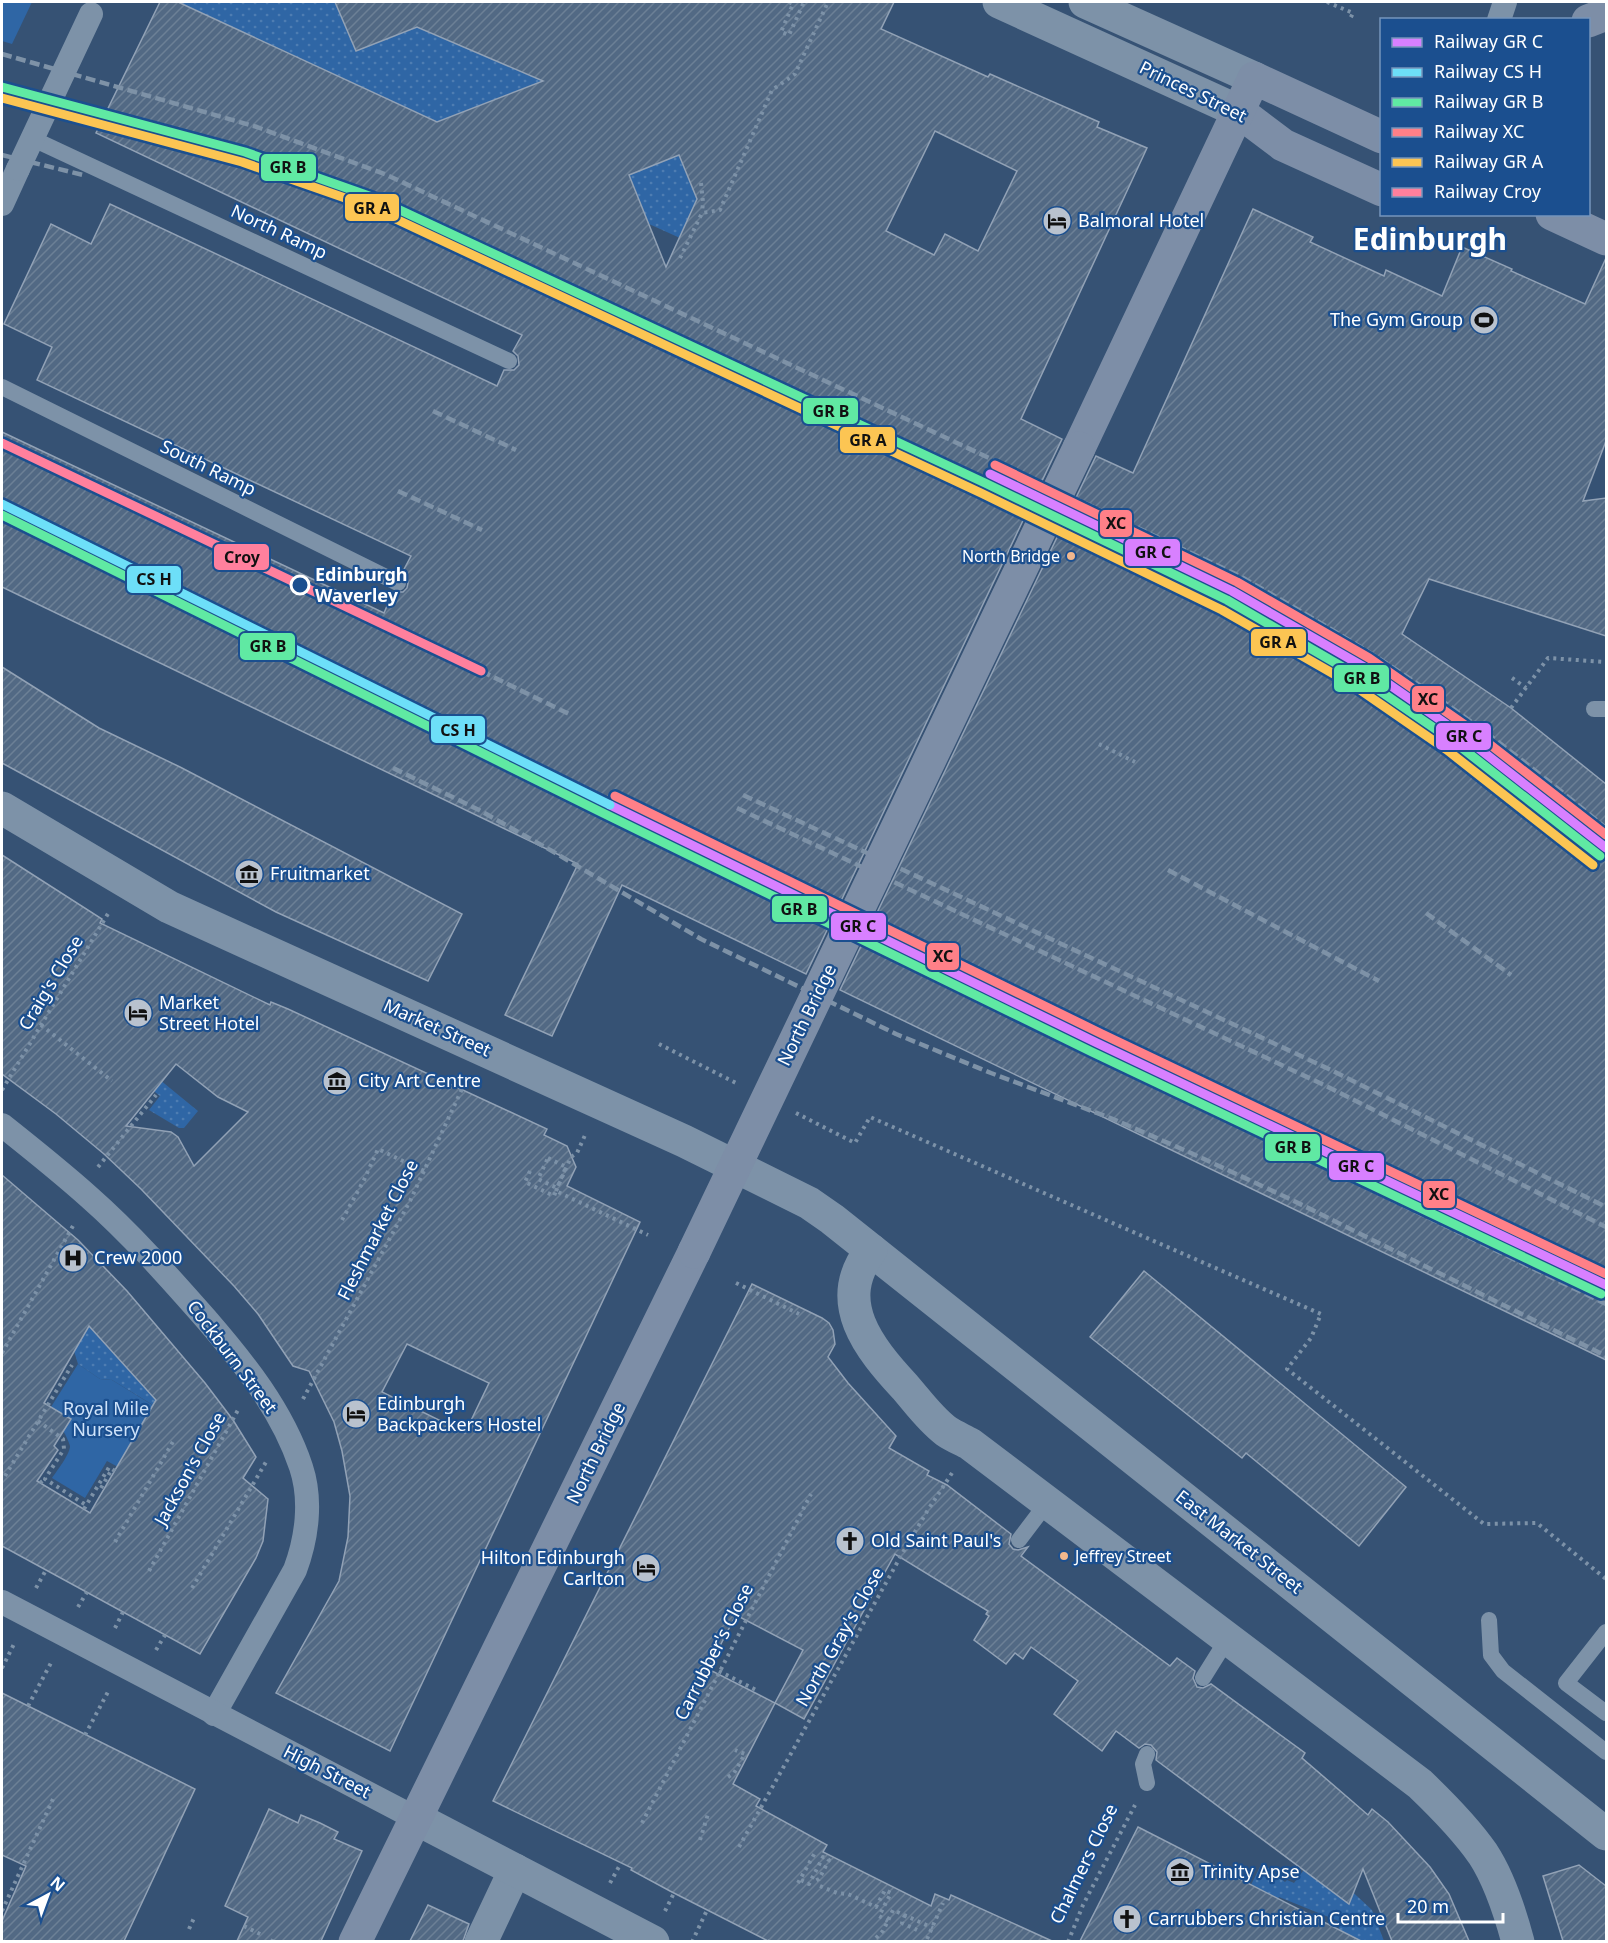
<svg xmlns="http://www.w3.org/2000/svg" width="1608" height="1943" font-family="'Noto Sans',sans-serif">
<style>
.grass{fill:url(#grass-dots)}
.park{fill:#2f66a5}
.building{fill:url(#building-hatch);stroke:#92a2b6;stroke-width:1.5;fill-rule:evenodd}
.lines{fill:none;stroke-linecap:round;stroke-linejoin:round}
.path{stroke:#7d92a8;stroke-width:4;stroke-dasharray:3 4.5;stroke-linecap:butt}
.service{stroke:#7d92a8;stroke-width:16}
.pedestrian{stroke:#7d92a8;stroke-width:24}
.minor{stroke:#7d92a8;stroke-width:33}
.tertiary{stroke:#7d92a8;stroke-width:33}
.primary{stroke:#7d8ea7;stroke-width:33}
.rail{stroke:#7e92a7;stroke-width:4.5;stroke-dasharray:10 4.5;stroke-linecap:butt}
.pedestrian-bridge{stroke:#7d92a8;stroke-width:24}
.primary-bridge{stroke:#7d8ea7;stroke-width:33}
.rail-1-casing{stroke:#1b4f8f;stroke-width:14}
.rail-2-casing{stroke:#1b4f8f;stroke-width:14}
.rail-3-casing{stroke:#1b4f8f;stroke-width:14}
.rail-4-casing{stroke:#1b4f8f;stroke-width:14}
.rail-5-casing{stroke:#1b4f8f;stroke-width:14}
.rail-6-casing{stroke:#1b4f8f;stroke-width:14}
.rail-1{stroke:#d880ff;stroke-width:9}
.rail-2{stroke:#6ddff8;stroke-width:9}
.rail-3{stroke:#60e9a3;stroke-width:9}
.rail-4{stroke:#ff8088;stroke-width:9}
.rail-5{stroke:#fcc553;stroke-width:9}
.rail-6{stroke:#ff809d;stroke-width:9}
.bus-dot{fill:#f1b78d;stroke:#1b4f8f;stroke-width:2}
.stop-dot{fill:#1b4f8f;stroke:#fff;stroke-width:3}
.labels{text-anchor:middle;stroke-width:4.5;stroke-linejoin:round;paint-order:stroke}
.bus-label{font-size:16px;fill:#fff;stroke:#1b4f8f;text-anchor:end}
.street-label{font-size:18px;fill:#fff;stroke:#1b4f8f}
.poi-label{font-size:18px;fill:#fff;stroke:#1b4f8f;text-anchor:start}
.stop-label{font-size:18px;font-weight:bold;fill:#fff;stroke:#1b4f8f;text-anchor:start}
.park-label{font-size:18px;fill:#cfe3fa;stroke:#1b4f8f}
.town-label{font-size:30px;font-weight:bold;fill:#fff;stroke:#1b4f8f}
.line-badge{stroke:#1b4f8f;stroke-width:2}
.pale-badge-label{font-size:16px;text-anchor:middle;font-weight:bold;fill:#111}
</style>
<defs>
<pattern id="grass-dots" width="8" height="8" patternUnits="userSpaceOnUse" patternTransform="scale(1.5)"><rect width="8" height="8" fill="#2f66a5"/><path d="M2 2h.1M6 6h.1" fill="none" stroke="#4e7db2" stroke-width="1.8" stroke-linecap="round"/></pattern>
<pattern id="building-hatch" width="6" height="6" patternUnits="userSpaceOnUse" patternTransform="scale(1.5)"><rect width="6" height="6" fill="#526984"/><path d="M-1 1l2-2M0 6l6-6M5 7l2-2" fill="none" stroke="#6c8096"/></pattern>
</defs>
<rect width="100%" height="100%" fill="#365274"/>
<g class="grass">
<path d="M178 2H335L356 51 417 27 543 81 437 122Z"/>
<path d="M679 155 697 199 680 238 649 224 629 175Z"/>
<path d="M132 1057 198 1111 184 1128H179L149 1110 160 1096 124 1067Z"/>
<path d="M84 1321 135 1377 159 1396 153 1405 112 1380 100 1379 78 1364 74 1351Z"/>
<path d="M1262 1863 1285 1882 1287 1880 1294 1883 1309 1863 1329 1870 1372 1910 1384 1941H1334L1341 1922 1279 1897 1258 1940 1230 1926Z"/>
</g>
<g class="park">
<path d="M2 2H32L12 44 2 41Z"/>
<path d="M78 1364 100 1379 112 1380 154 1406 118 1467 107 1461 85 1498 52 1478C57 1471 69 1455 70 1447 71 1444 54 1413 51 1407Z"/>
</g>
<g class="building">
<path d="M160 2H178L437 122 543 81 417 27 356 51 335 2H894L881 29 988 77 990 74 1099 122 1097 127 1147 148 1021 419 1062 439 806 974 622 885 552 1036 505 1015 578 864 2 587V432L384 613 393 592H403L407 588 408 583 407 578 402 573 411 556 37 380 52 347 4 324 51 224 91 244 110 204 497 386 504 370H514L519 365 518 356 513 351 522 335 96 133ZM935 131 1017 171 978 251 945 234 934 255 886 231ZM679 155 697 199 666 267 629 175Z"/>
<path d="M1253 209 1313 237 1310 242 1384 276 1386 270 1442 296 1462 247 1512 269 1511 271 1585 304 1606 258V441L1583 501 1606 498V636L1429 579 1402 634 1511 708 1606 784V1360L840 990 1096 456 1133 473Z"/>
<path d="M2 667 99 728 180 767 462 914 428 981 276 912 2 763Z"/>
<path d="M2 855 102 919 100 923 270 1005 271 1002 288 1009 547 1129 544 1135 567 1146 576 1167 567 1186 640 1222 390 1751 276 1693 339 1581 348 1537 350 1496 342 1451 334 1422 309 1371 293 1366 258 1314 234 1286 141 1189 104 1154 56 1114 2 1074ZM176 1064 218 1097 248 1112 194 1166 178 1137 171 1132 126 1126ZM407 1344 489 1383 465 1433 382 1392Z"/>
<path d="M2 1175 78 1240 127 1291 205 1383 233 1420 256 1457 243 1478 268 1499 263 1541 256 1558 200 1654 2 1546ZM89 1326 156 1400 90 1513 37 1481 58 1450 54 1446 71 1419 44 1403Z"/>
<path d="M1144 1271 1406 1487 1359 1546 1246 1453 1242 1458 1090 1337Z"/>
<path d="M752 1284 822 1318 829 1323 833 1330 835 1344 828 1357 848 1383 896 1436 889 1448 929 1471 927 1475 947 1485 1011 1534 1009 1544 1013 1549 1018 1550 1028 1547 1021 1556 1170 1666 1177 1658 1195 1671 1193 1678 1197 1687 1203 1688 1211 1684 1305 1753 1302 1758 1368 1815 1372 1809 1388 1822 1430 1867 1449 1894 1469 1941H1392L1363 1869 1349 1904 1156 1760 1157 1752 1151 1745 1145 1744 1139 1748 1116 1731 1102 1751 1054 1714 1078 1681 1031 1647 1023 1659 1015 1653 1006 1664 974 1640 989 1616 986 1614 988 1611 895 1554 804 1719 775 1703 803 1650 736 1615 708 1669 775 1703 733 1784 760 1799 756 1806 827 1845 823 1852 931 1906 935 1894 949 1900 951 1895 1052 1941H768L670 1891 631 1870 632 1868 493 1801Z"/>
<path d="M2 1693 195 1789 124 1941H2V1921L26 1866 2 1855Z"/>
<path d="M269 1809 298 1823 301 1815 320 1823 338 1832 334 1839 362 1851 321 1941H237L248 1917 225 1906Z"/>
<path d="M1138 1827 1361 1941H1080Z"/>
<path d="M1579 1865 1606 1886V1941H1563L1543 1876Z"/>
<path d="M428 1905 469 1924 463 1941H410Z"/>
</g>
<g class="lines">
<g class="path">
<path d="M789 2 793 4 781 32 789 35 804 2"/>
<path d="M1327 2 1353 13 1350 19"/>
<path d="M701 183 703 202 702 213"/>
<path d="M680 258 702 213 720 210 772 90 795 74 828 2"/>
<path d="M1512 678 1526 688"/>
<path d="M1511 708 1548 658 1606 662"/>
<path d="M1099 744 1135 762"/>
<path d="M41 1025 112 1081"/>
<path d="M659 1044 736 1083"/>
<path d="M2 1090 109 912"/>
<path d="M796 1113 855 1143 870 1117 1321 1314 1311 1338 1287 1369 1484 1524 1537 1523 1606 1579"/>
<path d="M548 1158 566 1167 557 1188 538 1179Z"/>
<path d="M98 1167 156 1095"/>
<path d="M530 1171 525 1182 554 1196 556 1191 648 1235"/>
<path d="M556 1191 571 1157 577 1153 586 1133"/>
<path d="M342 1220 364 1180 378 1149 424 1171"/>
<path d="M736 1283 799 1314"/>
<path d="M2 1353 74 1224"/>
<path d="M303 1399 410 1201 462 1089"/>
<path d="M38 1421 63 1439 64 1449 45 1479 86 1505"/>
<path d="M5 1476 72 1365"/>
<path d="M40 1483 45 1479"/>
<path d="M101 1488 112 1469 115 1471"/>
<path d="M84 1509 111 1464"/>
<path d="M115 1542 174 1440"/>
<path d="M149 1571 238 1410"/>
<path d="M36 1588 46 1570"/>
<path d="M192 1588 266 1462"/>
<path d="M78 1607 87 1592"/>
<path d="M115 1628 123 1612"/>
<path d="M156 1650 165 1635"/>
<path d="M2 1668 15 1642"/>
<path d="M719 1671 758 1691"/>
<path d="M28 1706 52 1661"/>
<path d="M85 1735 109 1690"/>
<path d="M728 1777 734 1773 745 1754 735 1750"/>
<path d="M642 1823 811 1494"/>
<path d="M700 1840 708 1814"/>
<path d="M739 1847 902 1554 926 1513 952 1473"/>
<path d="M801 1880 809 1884 823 1857 829 1860 819 1879 815 1881"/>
<path d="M610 1883 621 1863"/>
<path d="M798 1883 816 1851"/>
<path d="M820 1886 837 1893 848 1894 876 1907 885 1890 891 1893 879 1916 888 1921"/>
<path d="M2 1911 53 1799"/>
<path d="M665 1911 674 1893"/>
<path d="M905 1915 902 1923 917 1930"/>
<path d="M244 1926 262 1935 261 1937"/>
<path d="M189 1929 194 1918"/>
<path d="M876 1938 883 1931 893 1910 933 1928"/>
<path d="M927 1939 943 1903"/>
<path d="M272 1942 273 1939 277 1942"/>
<path d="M692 1942 708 1908"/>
<path d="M769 1942 770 1940"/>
<path d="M1068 1942 1083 1905 1135 1805"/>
</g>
<g class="service">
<path d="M33 139 509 361"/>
<path d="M2 387 398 583"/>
<path d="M1594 709H1606"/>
<path d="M1019 1540 1047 1503"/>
<path d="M1489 1620 1491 1655 1503 1671 1606 1752"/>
<path d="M1606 1632 1566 1683 1606 1713"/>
<path d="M1203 1678 1228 1638"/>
<path d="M1147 1783 1143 1764 1147 1754"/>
</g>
<g class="pedestrian">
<path d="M1499 20 1505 2"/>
<path d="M2 204 18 169"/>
<path d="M2 1125C31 1148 61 1172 89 1197 131 1234 169 1277 206 1319 244 1363 282 1410 301 1467 312 1500 307 1538 295 1570L214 1714"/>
<path d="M2 1602 417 1819"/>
</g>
<g class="minor">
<path d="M871 1250 1606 1834"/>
<path d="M481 1942 515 1870"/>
</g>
<g class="tertiary">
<path d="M999 2 1238 111"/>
<path d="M1085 2 1254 78"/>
<path d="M2 808 169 907 684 1141 809 1203 832 1219 871 1250C831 1302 869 1348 905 1387 918 1402 930 1419 946 1431 953 1436 963 1440 970 1444L1420 1784C1443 1806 1465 1828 1483 1854 1500 1880 1510 1912 1518 1942"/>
<path d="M417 1819 653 1942"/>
</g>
<g class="primary">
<path d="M1588 21 1606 14"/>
<path d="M1238 111 1283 145 1382 190"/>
<path d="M1552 214 1606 239"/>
<path d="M1079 448 1254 78 1382 137"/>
<path d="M355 1942 694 1252"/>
</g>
<g class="rail">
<path d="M2 54 257 127 387 175 1240 576C1283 601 1325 625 1367 651 1451 703 1530 765 1606 828"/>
<path d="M2 155 83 175"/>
<path d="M433 411 516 450"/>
<path d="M398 491 482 530"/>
<path d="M481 671 571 715"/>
<path d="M393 768 479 810 552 851 701 939 896 1034 991 1073 1113 1119 1191 1153 1290 1199 1606 1356"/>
<path d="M743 795 1333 1071 1606 1207"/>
<path d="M737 808 1326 1086 1606 1227"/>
<path d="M1168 870 1379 981"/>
<path d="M1426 913 1511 975"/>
<path d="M907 964 1606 1304"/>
</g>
<path class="pedestrian-bridge" d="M18 169 91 14"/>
<path class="primary-bridge" d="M694 1252 1079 448"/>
<g class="rail-1-casing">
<g id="rail-1">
<path d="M990 474 1232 591 1364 667 1459 733 1606 848"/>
<path d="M610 805 1097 1043 1606 1285"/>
</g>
</g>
<g class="rail-2-casing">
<path id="rail-2" d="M2 504 610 805"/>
</g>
<g class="rail-3-casing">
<g id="rail-3">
<path d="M2 87 245 152 372 197 985 483 1227 600 1358 676 1453 741 1600 856"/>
<path d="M2 515 605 814 1092 1052 1601 1294"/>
</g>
</g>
<g class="rail-4-casing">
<g id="rail-4">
<path d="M995 465 1237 582 1369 658 1465 725 1606 835"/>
<path d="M615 796 1102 1034 1606 1274"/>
</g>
</g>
<g class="rail-5-casing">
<path id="rail-5" d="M2 98 242 162 368 206 981 493 1222 610 1353 685 1447 750 1593 865"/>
</g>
<g class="rail-6-casing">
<path id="rail-6" d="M2 443 481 671"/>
</g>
<use href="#rail-1" class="rail-1"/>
<use href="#rail-2" class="rail-2"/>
<use href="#rail-3" class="rail-3"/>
<use href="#rail-4" class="rail-4"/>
<use href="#rail-5" class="rail-5"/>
<use href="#rail-6" class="rail-6"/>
</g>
<defs>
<g id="hotel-disc" transform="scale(1.5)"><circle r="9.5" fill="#b9c2ce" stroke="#1b4f8f"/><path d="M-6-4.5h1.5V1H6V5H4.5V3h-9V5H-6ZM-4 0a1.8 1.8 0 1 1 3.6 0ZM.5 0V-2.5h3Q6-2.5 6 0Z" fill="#111"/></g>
<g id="stadium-disc" transform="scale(1.5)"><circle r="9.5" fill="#b9c2ce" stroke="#1b4f8f"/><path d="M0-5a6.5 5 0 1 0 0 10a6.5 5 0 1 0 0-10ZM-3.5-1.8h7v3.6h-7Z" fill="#111"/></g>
<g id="museum-disc" transform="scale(1.5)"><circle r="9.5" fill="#b9c2ce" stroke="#1b4f8f"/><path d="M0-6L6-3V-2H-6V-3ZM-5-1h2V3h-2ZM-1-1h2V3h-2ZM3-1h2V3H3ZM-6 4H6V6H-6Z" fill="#111"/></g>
<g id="hospital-disc" transform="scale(1.5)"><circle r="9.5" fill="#b9c2ce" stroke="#1b4f8f"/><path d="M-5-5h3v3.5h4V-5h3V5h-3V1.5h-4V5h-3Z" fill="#111"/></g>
<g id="church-disc" transform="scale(1.5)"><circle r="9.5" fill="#b9c2ce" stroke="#1b4f8f"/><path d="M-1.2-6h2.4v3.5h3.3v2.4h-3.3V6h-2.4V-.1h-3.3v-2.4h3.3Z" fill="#111"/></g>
</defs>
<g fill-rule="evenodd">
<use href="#hotel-disc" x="1057" y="221"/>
<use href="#stadium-disc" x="1484" y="320"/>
<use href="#museum-disc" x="249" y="874"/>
<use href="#hotel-disc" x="138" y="1013"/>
<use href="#museum-disc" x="337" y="1081"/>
<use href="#hospital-disc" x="73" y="1258"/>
<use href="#hotel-disc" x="356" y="1414"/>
<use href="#church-disc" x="850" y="1541"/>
<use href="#hotel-disc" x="646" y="1568"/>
<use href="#museum-disc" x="1180" y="1872"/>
<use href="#church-disc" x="1127" y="1919"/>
</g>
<g class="bus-dot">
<circle cx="1071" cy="556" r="5"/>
<circle cx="1064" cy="1556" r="5"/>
</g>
<circle class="stop-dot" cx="300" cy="585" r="9"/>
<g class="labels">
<g class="bus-label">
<text x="1060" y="562">North Bridge</text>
<text x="1075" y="1562" text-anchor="start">Jeffrey Street</text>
</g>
<g class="street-label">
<text transform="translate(1193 92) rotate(26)" y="6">Princes Street</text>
<text transform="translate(279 232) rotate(25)" y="6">North Ramp</text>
<text transform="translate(208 468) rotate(26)" y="6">South Ramp</text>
<text transform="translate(51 983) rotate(-59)" y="6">Craig's Close</text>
<text transform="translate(807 1015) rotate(-64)" y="6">North Bridge</text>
<text transform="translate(437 1028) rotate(24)" y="6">Market Street</text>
<text transform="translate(378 1230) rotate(-63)" y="6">Fleshmarket Close</text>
<text transform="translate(232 1357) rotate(53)" y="6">Cockburn Street</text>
<text transform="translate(596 1453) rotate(-64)" y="6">North Bridge</text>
<text transform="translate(190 1469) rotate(-61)" y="6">Jackson's Close</text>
<text transform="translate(1239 1542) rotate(38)" y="6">East Market Street</text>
<text transform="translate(840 1637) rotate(-60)" y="6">North Gray's Close</text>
<text transform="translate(714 1652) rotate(-63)" y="6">Carrubber's Close</text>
<text transform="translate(327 1772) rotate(27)" y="6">High Street</text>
<text transform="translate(1084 1864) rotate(-64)" y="6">Chalmers Close</text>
</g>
<g class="poi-label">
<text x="1078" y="227">Balmoral Hotel</text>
<text x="1463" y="326" text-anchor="end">The Gym Group</text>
<text x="270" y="880">Fruitmarket</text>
<text x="159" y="1009">Market<tspan x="159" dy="21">Street Hotel</tspan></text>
<text x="358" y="1087">City Art Centre</text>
<text x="94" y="1264">Crew 2000</text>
<text x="377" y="1410">Edinburgh<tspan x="377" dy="21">Backpackers Hostel</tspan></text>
<text x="871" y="1547">Old Saint Paul's</text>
<text x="625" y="1564" text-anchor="end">Hilton Edinburgh<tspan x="625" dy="21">Carlton</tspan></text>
<text x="1201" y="1878">Trinity Apse</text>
<text x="1148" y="1925">Carrubbers Christian Centre</text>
</g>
<g class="stop-label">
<text x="315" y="581">Edinburgh<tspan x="315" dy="21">Waverley</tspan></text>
</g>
<g class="park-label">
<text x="106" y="1415">Royal Mile<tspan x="106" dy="21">Nursery</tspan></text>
</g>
<g class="town-label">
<text x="1430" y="250">Edinburgh</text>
</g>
</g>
<g class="line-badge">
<rect x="260" y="153" width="57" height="29" rx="6" fill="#60e9a3"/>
<rect x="344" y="193" width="56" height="29" rx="6" fill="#fcc553"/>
<rect x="802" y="397" width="57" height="28" rx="6" fill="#60e9a3"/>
<rect x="839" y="426" width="57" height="28" rx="6" fill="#fcc553"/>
<rect x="1099" y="509" width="34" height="29" rx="6" fill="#ff8088"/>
<rect x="1124" y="538" width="57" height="29" rx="6" fill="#d880ff"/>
<rect x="213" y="543" width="57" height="28" rx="6" fill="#ff809d"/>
<rect x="126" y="565" width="56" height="29" rx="6" fill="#6ddff8"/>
<rect x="1250" y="628" width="57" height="29" rx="6" fill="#fcc553"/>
<rect x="239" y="632" width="57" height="29" rx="6" fill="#60e9a3"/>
<rect x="1333" y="664" width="57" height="29" rx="6" fill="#60e9a3"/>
<rect x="1411" y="685" width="34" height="28" rx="6" fill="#ff8088"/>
<rect x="430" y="715" width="56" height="29" rx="6" fill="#6ddff8"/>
<rect x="1435" y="722" width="57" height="29" rx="6" fill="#d880ff"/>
<rect x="771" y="895" width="57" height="28" rx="6" fill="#60e9a3"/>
<rect x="830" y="912" width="57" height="29" rx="6" fill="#d880ff"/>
<rect x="926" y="942" width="34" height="29" rx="6" fill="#ff8088"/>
<rect x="1264" y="1133" width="57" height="29" rx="6" fill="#60e9a3"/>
<rect x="1328" y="1152" width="57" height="29" rx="6" fill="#d880ff"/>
<rect x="1422" y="1180" width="34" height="29" rx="6" fill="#ff8088"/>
</g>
<g class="pale-badge-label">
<text x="288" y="173">GR B</text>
<text x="372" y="214">GR A</text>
<text x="831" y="417">GR B</text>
<text x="868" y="446">GR A</text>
<text x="1116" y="529">XC</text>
<text x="1153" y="558">GR C</text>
<text x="242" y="563">Croy</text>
<text x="154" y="585">CS H</text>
<text x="1278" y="648">GR A</text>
<text x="268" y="652">GR B</text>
<text x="1362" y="684">GR B</text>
<text x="1428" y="705">XC</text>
<text x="458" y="736">CS H</text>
<text x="1464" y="742">GR C</text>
<text x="799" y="915">GR B</text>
<text x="858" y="932">GR C</text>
<text x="943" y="962">XC</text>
<text x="1293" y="1153">GR B</text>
<text x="1356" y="1172">GR C</text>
<text x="1439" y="1200">XC</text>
</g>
<rect width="1608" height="1943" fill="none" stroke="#ffffff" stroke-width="6"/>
<rect x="1380" y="18" width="210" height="198" fill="#1b4f8f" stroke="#7695bc" stroke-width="1.5"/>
<rect x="1392" y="38" width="30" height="9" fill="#d880ff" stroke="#7695bc" stroke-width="1.5"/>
<text x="1434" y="48" font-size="18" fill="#ffffff">Railway GR C</text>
<rect x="1392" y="68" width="30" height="9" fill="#6ddff8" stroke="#7695bc" stroke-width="1.5"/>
<text x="1434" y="78" font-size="18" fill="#ffffff">Railway CS H</text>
<rect x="1392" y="98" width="30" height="9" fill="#60e9a3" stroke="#7695bc" stroke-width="1.5"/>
<text x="1434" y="108" font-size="18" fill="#ffffff">Railway GR B</text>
<rect x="1392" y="128" width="30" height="9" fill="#ff8088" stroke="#7695bc" stroke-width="1.5"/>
<text x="1434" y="138" font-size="18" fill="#ffffff">Railway XC</text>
<rect x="1392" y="158" width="30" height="9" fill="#fcc553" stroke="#7695bc" stroke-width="1.5"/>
<text x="1434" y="168" font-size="18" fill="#ffffff">Railway GR A</text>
<rect x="1392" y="188" width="30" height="9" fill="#ff809d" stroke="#7695bc" stroke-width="1.5"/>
<text x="1434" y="198" font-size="18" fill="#ffffff">Railway Croy</text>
<g transform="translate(48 1895) rotate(41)" stroke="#1b4f8f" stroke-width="4.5" paint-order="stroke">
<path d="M0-4.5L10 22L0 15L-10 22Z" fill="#ffffff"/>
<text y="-9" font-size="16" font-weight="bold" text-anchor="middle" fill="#ffffff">N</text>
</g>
<path d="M1398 1913v9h105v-9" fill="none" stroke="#ffffff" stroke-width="3"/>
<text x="1407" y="1913" font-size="18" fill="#ffffff" stroke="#1b4f8f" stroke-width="4.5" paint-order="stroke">20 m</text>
</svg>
